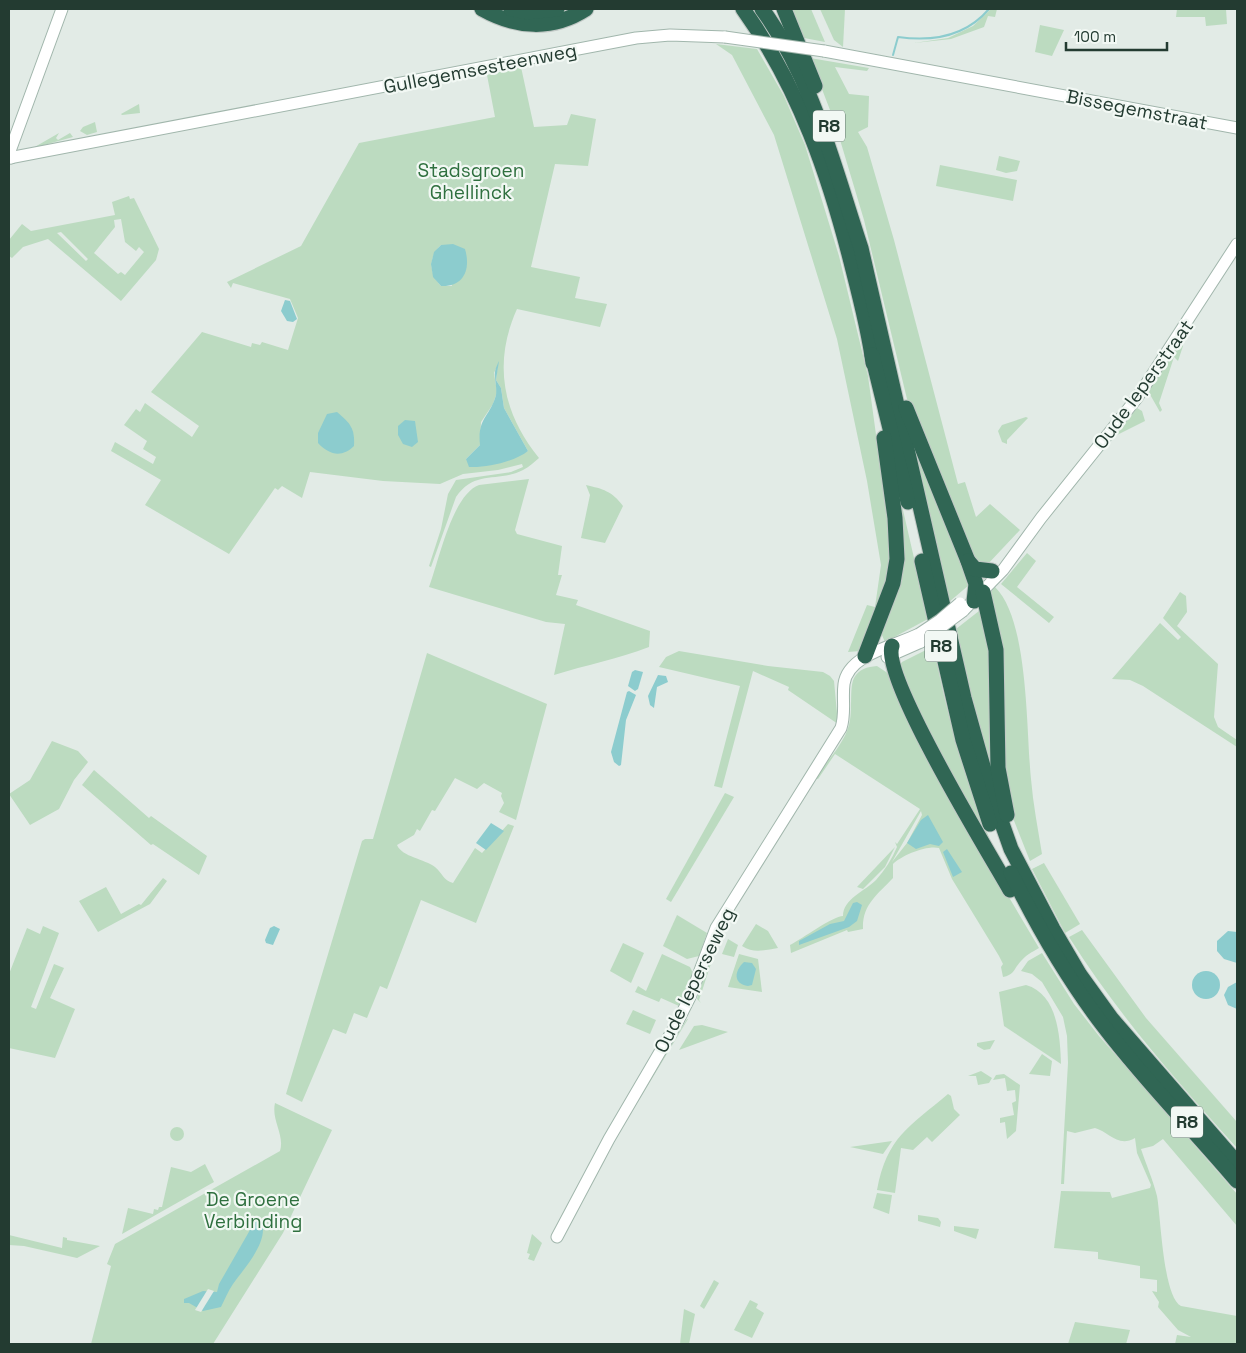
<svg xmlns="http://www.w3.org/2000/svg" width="1246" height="1353" font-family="'Space Grotesk',sans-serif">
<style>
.green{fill:#bcdbc0;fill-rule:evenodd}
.water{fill:#8cccce}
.pier{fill:#e2ebe6}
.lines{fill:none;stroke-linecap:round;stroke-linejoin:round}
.stream{stroke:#8cccce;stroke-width:2}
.secondary-casing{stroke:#a1b6ac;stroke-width:13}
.highway-casing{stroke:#c1c8c5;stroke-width:17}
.secondary{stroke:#fff;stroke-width:11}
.highway{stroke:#306654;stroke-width:15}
.secondary-bridge-casing{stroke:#a1b6ac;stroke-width:13;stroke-linecap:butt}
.secondary-bridge{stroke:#fff;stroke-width:11}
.labels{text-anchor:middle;stroke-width:4.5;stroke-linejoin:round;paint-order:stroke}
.shield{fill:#f2f8f4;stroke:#61746c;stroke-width:1}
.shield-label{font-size:18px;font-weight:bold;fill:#233b31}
.street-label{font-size:19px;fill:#233b31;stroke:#f2f8f4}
.park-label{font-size:19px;fill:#2f703f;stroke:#f2f8f4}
</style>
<rect width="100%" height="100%" fill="#e2ebe6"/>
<g class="green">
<path d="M788 9H811L825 42 799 37Z"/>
<path d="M820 9H845L843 47 834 40Z"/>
<path d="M991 9H997L995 17 988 16 984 27 951 39 914 43 948 38 973 26Z"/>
<path d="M1177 9H1226L1227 24 1206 26 1205 17H1176Z"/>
<path d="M1040 25 1064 30 1052 56 1035 52Z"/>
<path d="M716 44 757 49 784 96 805 145 839 256 868 376 892 552 891 569 860 651 848 652 867 605 875 607 881 565 867 481 837 339 774 135 732 55Z"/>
<path d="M810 58 869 68 867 71 835 67 849 94 869 96 868 127 858 132 867 147 894 240 958 484 965 482 976 517 990 504 1020 530 987 565 977 566 907 399 864 220 835 123Z"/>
<path d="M521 67 534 127 567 125 571 114 596 119 588 166 555 164 531 267 580 277 575 298 607 304 600 327 517 309C493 362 502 413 539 458 534 462 529 467 523 470 498 483 475 469 456 497L431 567 429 566 441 529 448 494 456 480 511 472 523 467 522 464 498 470 463 474 440 484 383 481 310 472 302 498 282 486 278 490 275 488 229 554 145 505 161 480 111 451 115 442 153 464 156 457 143 449 147 441 124 425 136 409 140 412 145 403 192 437 199 426 151 392 202 332 251 347 252 343 260 345 262 342 288 350 298 318 290 299 233 283 231 288 227 282 301 246 359 143 495 117 487 75ZM441 245 452 286H441C429 274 428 257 441 245ZM498 364 496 380 501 388 504 408 528 451 501 462 466 459 480 445 481 422 493 404 497 392 494 373Z"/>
<path d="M139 104 140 113 122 115 121 114Z"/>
<path d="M95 122 97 132 87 135 80 131 83 127Z"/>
<path d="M59 133 56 138 58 140 70 133 73 137 33 148Z"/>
<path d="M999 156 1020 161 1017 171 1006 173 996 170Z"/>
<path d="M940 165 1017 180 1013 201 936 186Z"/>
<path d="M129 196 130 199 134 198 159 249 156 260 121 301 48 239 23 247 12 258 9 256V240L22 224 31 231 115 215 112 202ZM121 219 125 242 136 251 139 247 144 252 125 275 121 272 118 274 94 253 115 227 114 220ZM61 232 88 259 86 261 57 233Z"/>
<path d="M1180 344 1183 346 1178 361 1174 357 1159 403 1162 410 1160 412 1148 391Z"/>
<path d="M1137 408 1142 411 1145 421 1115 436Z"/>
<path d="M1026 417 1028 418 1007 440V444L1002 442 998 431 1002 425Z"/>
<path d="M907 422 969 585 949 602Z"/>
<path d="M886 436 928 619 885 642 881 633 894 591Z"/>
<path d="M529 479 515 530 517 534 562 546 558 575H562L556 595 578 600 576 605 650 631 649 647C618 659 586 665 554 675L565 624 546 622 429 587C439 561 452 495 479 485Z"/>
<path d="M586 485C603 489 612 491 623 506L605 543 581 538 590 495Z"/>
<path d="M1027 553 1036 561 1017 587 1054 617 1049 623 1001 584Z"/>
<path d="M995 587C1029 620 1026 730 1031 779 1033 804 1038 829 1042 854L1030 861 1011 813 1006 781 990 593Z"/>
<path d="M1180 592 1186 596 1187 612 1177 626 1218 664 1214 717 1218 727 1237 740V747L1143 686 1130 680 1112 679 1160 623 1178 640 1181 637 1163 618Z"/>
<path d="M979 611 987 621 1002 805 984 750 956 629Z"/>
<path d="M934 646C947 724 973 799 1003 873L965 806 898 667 902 662Z"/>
<path d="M679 651 768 666 823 672 830 676 834 681 838 724 788 690 789 687 753 671 722 788 714 786 740 686 659 667 666 657Z"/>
<path d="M427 653 547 704 516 820 499 812 504 803 501 796 502 793 484 783 477 789 455 778 435 811 432 810 420 831 417 829 414 835 397 845C402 857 425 859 435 867 443 874 443 880 453 883L475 848 482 853 508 824 514 826 476 923 421 900 387 989 380 986 367 1018 354 1013 346 1034 333 1029 302 1102 286 1094 362 841 365 839H373Z"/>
<path d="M877 666 889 674 965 823 1039 948C1032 952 1026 955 1021 961 1014 968 1015 975 1003 977L1001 967 1003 964 999 956 952 879 939 848C927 845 902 855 893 864V878C877 895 862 905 863 929L848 932 847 930 791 953 790 945C802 939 833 916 843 916 843 899 865 891 876 880 885 870 892 859 897 847L895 842 897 844 920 809 835 754 818 779 815 778C826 762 844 744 849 725 853 711 849 688 854 678 859 669 867 667 877 666ZM921 811 922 815 907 843 892 862Z"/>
<path d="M52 741 78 751 88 762 74 780 59 809 30 825 9 794 30 780Z"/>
<path d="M94 770 149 818 151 816 207 856 199 875 153 844 151 845 82 785Z"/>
<path d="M725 793 734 797 671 902 666 899Z"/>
<path d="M895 847 885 867 863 889 857 887Z"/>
<path d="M1044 863 1080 924 1065 933 1032 869Z"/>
<path d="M163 878 167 881 150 904 98 932 79 901 106 887 121 914 139 904 141 905Z"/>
<path d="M733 909 735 911C717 939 710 968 699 1000L701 1003 697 999 698 994 715 941Z"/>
<path d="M677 915 707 933 699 956 687 959 663 946Z"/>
<path d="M756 924 768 931 778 948C765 950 754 954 742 946Z"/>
<path d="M43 926 59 933 31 1007 36 1009 54 964 64 968 50 998 75 1009 55 1058 9 1048V974L27 928 40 934Z"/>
<path d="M1082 930 1146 1018 1237 1122V1148C1175 1079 1119 1016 1069 937Z"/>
<path d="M728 939 738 945 734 957 722 954Z"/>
<path d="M623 943 644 953 631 983 610 971Z"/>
<path d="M1042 953 1074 1004 1099 1036 1237 1194V1226L1163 1139 1153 1146 1141 1149C1146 1164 1153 1180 1157 1196 1161 1218 1163 1297 1181 1306L1237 1316V1344H1175L1177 1335 1191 1337 1178 1330 1158 1307 1159 1302 1152 1291 1157 1292V1280L1140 1278V1266L1098 1259V1252L1054 1248 1061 1191 1110 1192 1112 1198 1150 1188 1151 1185 1137 1153 1135 1138C1118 1148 1109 1132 1095 1128L1075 1133 1067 1131 1064 1184H1061L1068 1063 1067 1036 1063 1017 1042 982 1032 974 1021 971 1028 961Z"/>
<path d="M662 954 690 967 693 973 679 1006 661 998 659 1002 635 992 638 986 646 991Z"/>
<path d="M739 954 758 959 762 992 728 987Z"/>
<path d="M1026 985C1058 994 1060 1037 1061 1064L1004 1026 999 992Z"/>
<path d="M633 1010 656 1020 650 1034 626 1024Z"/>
<path d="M687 1019H688L619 1133Z"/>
<path d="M702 1025 728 1032 679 1050 694 1026Z"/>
<path d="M995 1040 990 1049 984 1050 977 1046V1043Z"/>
<path d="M1042 1054 1052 1061 1050 1076 1029 1074Z"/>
<path d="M981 1071 992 1078 989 1083 978 1085 976 1076H968Z"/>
<path d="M1004 1074 1020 1085 1016 1131 1007 1139 1005 1122 1000 1123V1118L1014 1115 1012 1103 1016 1101 1015 1090 1007 1091 1005 1078 993 1080 996 1075Z"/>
<path d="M948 1094 951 1096 954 1109 960 1115 932 1142 927 1137 913 1150 901 1148 895 1193 877 1190C887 1137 909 1127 948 1094Z"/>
<path d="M275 1103 332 1130 283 1233 213 1344H91L111 1266 107 1264 115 1244 280 1151C285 1135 271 1120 275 1103Z"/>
<circle cx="177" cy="1134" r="7"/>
<path d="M892 1141 883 1154 850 1147Z"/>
<path d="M205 1164 214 1182 122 1234 128 1208 153 1214 154 1209 158 1210 159 1207H162L171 1167 191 1172Z"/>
<path d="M877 1193 892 1195 889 1214 873 1208Z"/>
<path d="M918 1215 938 1218 941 1222 940 1227 918 1221Z"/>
<path d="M954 1226 979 1229 976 1239 954 1231Z"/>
<path d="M532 1234 542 1243 534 1261 528 1259 530 1254 527 1253Z"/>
<path d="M9 1235 62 1248 63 1237 67 1238V1240L100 1246 77 1258 24 1246 9 1245Z"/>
<path d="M714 1280 719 1283 704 1309 700 1306Z"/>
<path d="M750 1300 758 1304 756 1308 764 1313 752 1338 734 1330Z"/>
<path d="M684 1309 695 1314 689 1344H680Z"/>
<path d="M1075 1322 1130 1330 1126 1344H1068Z"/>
</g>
<g class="water">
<path d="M453 244 465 249C471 269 464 287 441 286L433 277 431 264 434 252 441 245Z"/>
<path d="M285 300 290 301 297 319 293 322 287 321 281 311Z"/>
<path d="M499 361 496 380 501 388 504 408 528 451C514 462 486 468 469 467L466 459 480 445C477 418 490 417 496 395 497 388 495 382 495 376 494 371 497 365 499 361Z"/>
<path d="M337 412C350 423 355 428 354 446 342 458 329 455 318 443V433L327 414Z"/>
<path d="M405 420 415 421 418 442 412 447 403 444 398 435V426Z"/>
<path d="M635 670 643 672 638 689 635 691 628 686 632 672Z"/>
<path d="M658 675 666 676 668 682 657 687 654 708 650 705 648 696Z"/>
<path d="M629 691 636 695 626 720 621 765 619 766 614 762 611 752 627 692Z"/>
<path d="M928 815 943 842 939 846 930 844 916 849 907 843 921 820Z"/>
<path d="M491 823 504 831 486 850 476 843Z"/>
<path d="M947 849 962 872 953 877 943 852Z"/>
<path d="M857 902 862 905 857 921 849 927 799 945V941L830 924 844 921 853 903Z"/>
<path d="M274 926 280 929 273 945 266 943 265 940 270 928Z"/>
<path d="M1228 931 1237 932V963L1224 959 1217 951V941Z"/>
<path d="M744 962 752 963 756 969 752 985 748 986C733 984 734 971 744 962Z"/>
<circle cx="1206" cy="985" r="14"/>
<path d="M1237 982V1009L1228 1005 1224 995 1228 987Z"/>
<path d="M258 1216C275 1236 244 1268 233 1284 228 1291 225 1299 221 1307L203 1311 189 1303H184V1299L203 1291 217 1292 219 1284Z"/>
</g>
<path class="pier" d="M208 1289 214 1291 201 1312 195 1310Z"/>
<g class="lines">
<path class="stream" d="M893 55 898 37C933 42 966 36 989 9"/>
<g class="secondary-casing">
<g id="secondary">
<path d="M824 51 1237 128"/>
<path d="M9 158 636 38 670 35 725 37"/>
<path d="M11 158 10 151 62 9"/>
<path d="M963 611 1003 570 1041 518 1137 398 1237 244"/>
<path d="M887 657 921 642"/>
<path d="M557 1237 609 1139 678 1021 690 997 716 928 841 728C846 713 842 699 844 684 848 654 895 646 919 634"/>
</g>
</g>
<g class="highway-casing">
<g id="highway">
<path d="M482 9C516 28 552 31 586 9"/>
<path d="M511 9 527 12 557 9"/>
<path d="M743 9C799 87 830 177 853 270 861 301 869 332 873 363"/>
<path d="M762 9C813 79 834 167 861 248L964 698 988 784 1011 849 1053 929 1080 975 1111 1018 1237 1163"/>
<path d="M784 9 815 86"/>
<path d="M872 355 908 502"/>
<path d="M906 408 968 561 976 584 974 601"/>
<path d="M922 561 963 740 990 824"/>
<path d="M968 561 975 569 992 571"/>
<path d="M983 592 996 650 998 768 1007 815"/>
<path d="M892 646C881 677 989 853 1010 890"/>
<path d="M865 656 893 583 897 559 895 518 884 438"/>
<path d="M1011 873C1038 928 1068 980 1105 1028 1146 1082 1194 1130 1237 1181"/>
</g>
</g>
<use href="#secondary" class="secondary"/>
<use href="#highway" class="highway"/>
<g class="secondary-bridge-casing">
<g id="secondary-bridge">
<path d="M725 37 824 51"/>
<path d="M919 634 940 620 960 603"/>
<path d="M921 642 963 611"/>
</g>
</g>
<use href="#secondary-bridge" class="secondary-bridge"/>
</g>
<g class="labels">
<g class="shield">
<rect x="813" y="110.5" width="32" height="31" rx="4"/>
<rect x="925" y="630.5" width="32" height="31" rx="4"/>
<rect x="1171" y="1106.5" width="32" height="31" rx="4"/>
</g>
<g class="shield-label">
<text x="829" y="132">R8</text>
<text x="941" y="652">R8</text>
<text x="1187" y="1128">R8</text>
</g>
<g class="street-label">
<text transform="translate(480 68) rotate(-11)" y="7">Gullegemsesteenweg</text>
<text transform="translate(1137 109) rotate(11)" y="7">Bissegemstraat</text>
<text transform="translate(1143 384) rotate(-54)" y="7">Oude Ieperstraat</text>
<text transform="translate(694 980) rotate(-64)" y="7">Oude Ieperseweg</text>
</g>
<g class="park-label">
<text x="471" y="177">Stadsgroen<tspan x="471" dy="22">Ghellinck</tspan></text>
<text x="253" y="1206">De Groene<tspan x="253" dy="22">Verbinding</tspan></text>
</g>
</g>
<rect width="1246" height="1353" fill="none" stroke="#233b31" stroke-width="20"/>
<path d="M1066 42v8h101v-8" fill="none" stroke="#233b31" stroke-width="2.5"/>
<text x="1074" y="42" font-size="15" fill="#233b31" stroke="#f2f8f4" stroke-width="4" paint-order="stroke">100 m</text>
</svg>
